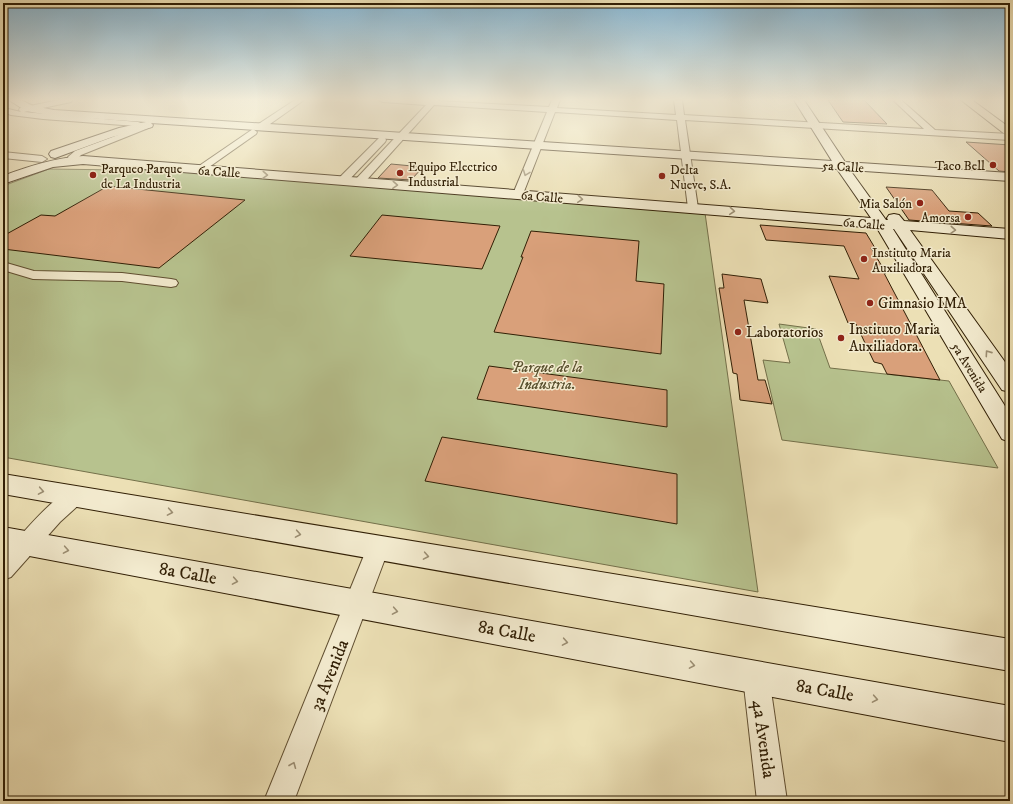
<svg xmlns="http://www.w3.org/2000/svg" width="1013" height="804" font-family="'IM FELL DW Pica',serif">
<style>
.green{fill:#b7c28e;stroke:#74704a}
.building{fill:#d9a07a;stroke:#311f05}
.lines{fill:none;stroke-linecap:round;stroke-linejoin:round}
.street-casing{stroke:#604f31;stroke-width:2}
.secondary-casing{stroke:#311f05;stroke-width:2}
.primary-casing{stroke:#311f05;stroke-width:2}
.street{fill:#f3ebcf;fill-rule:evenodd}
.secondary{fill:#f3ebcf;fill-rule:evenodd}
.primary{fill:#ece0b5;fill-rule:evenodd}
.oneway{stroke:#9c8f74}
.poi-dot{fill:#8f2418;stroke:#f3ebcf;stroke-width:1.5}
.labels{text-anchor:middle;stroke-width:3;stroke-linejoin:round;paint-order:stroke}
.far-poi-label{font-size:13px;fill:#311f05;stroke:#f3ebcf;text-anchor:start}
.far-street-label{font-size:13px;fill:#311f05;stroke:#f3ebcf}
.poi-label{font-size:15px;fill:#311f05;stroke:#f3ebcf;text-anchor:start}
.park-label{font-size:15px;font-style:italic;fill:#59502e;stroke:#f3ebcf}
.near-street-label{font-size:18px;fill:#311f05;stroke:#f3ebcf}
</style>
<rect width="100%" height="100%" fill="#ece0b5"/>
<filter id="stains"><feTurbulence type="fractalNoise" baseFrequency=".005" numOctaves="4"/><feColorMatrix values="0 0 0 0 .2 0 0 0 0 .09 0 0 0 0 .02 0 0 0 .5 -.17"/></filter>
<radialGradient id="worn" r=".72"><stop offset=".6" stop-color="#630" stop-opacity="0"/><stop offset="1" stop-color="#630" stop-opacity=".3"/></radialGradient>
<g class="green">
<path d="M49 169 194 171 705 213 758 592 3 457V186Z"/>
<path d="M779 324 816 329 830 368 949 381 998 468 782 440 763 360 790 363Z"/>
</g>
<g class="building">
<path d="M828 100H864L887 124 843 122Z"/>
<path d="M966 142 1010 145V172L999 171Z"/>
<path d="M391 164 423 167 411 180 378 178Z"/>
<path d="M108 186 245 200 159 268 3 249V236L41 215 55 216Z"/>
<path d="M886 187 932 190 949 211 978 213 992 226 909 220Z"/>
<path d="M382 215 500 226 482 269 350 256Z"/>
<path d="M760 225 866 233 875 248H871L886 273H884L940 380 887 374 882 364 874 362 856 324 848 323 829 276 859 279 844 246 766 240Z"/>
<path d="M531 231 639 241 636 281 664 284 661 354 494 332 523 257H521Z"/>
<path d="M722 274 761 279 768 303 744 300 758 380H765L772 404 740 400 737 374 733 373 719 288H724Z"/>
<path d="M489 366 667 390V427L477 399Z"/>
<path d="M442 437 677 474V524L425 481Z"/>
</g>
<g class="lines">
<g class="street-casing">
<g id="street">
<path d="M59 100H72L71 102 24 112 138 122 151 127 81 155 78 158 76 162H70L68 157 75 151 137 128 136 126 43 119 11 115 3 112 4 108 21 112 19 110 20 108Z"/>
<path d="M295 100H304L263 129H257L256 127 257 125Z"/>
<path d="M379 100H439L438 101 549 107 552 100H560L557 108 676 115 674 100H682L684 115 924 129 893 100H901L935 130 1010 134V140L685 120 698 208 693 211 688 208 677 120 555 112 523 194 518 197 513 194 547 112 434 105 363 184H355L354 182 355 180 426 105 383 102Z"/>
<path d="M253 129 257 132 256 134 202 172H196L194 170 196 168Z"/>
<path d="M382 137 385 138 386 140 385 142 346 183H338L337 181 338 179 379 138Z"/>
<path d="M3 152 42 156 47 159 42 162 3 158Z"/>
<path d="M3 262 34 271 122 273 171 279 176 280 178 283 176 286 171 287 122 281 33 279 3 270Z"/>
<path d="M75 488 82 490 85 496 82 502 60 522 11 577 3 580V555C20 537 53 495 75 488Z"/>
<path d="M378 538 386 541 389 548 294 801H264L367 548 370 541Z"/>
<path d="M756 664 765 668 769 677 787 801H757L743 677 747 668Z"/>
</g>
</g>
<g class="secondary-casing">
<g id="secondary">
<path d="M9 100H21L33 106 54 110 832 161 794 100H804L845 162 1010 173V181L850 170 886 220H888L887 218 889 215 894 214 899 215 904 221 1010 229V239L910 230 1010 369V392L1002 390 894 229H893L1010 414V442L1002 439 877 228 83 164 53 167 3 184V176C29 166 55 158 83 156L871 218 837 169 151 123 153 125 152 127 112 137 55 158 51 157 49 154 51 151 119 128 146 122 54 116 26 111Z"/>
<path d="M3 474 1010 639V671L3 494Z"/>
<path d="M3 527 1010 706V742L3 551Z"/>
</g>
</g>
<g class="primary-casing">
<path id="primary" d="M961 100H972L1010 128V136L1006 135Z"/>
</g>
<use href="#street" class="street"/>
<use href="#secondary" class="secondary"/>
<use href="#primary" class="primary"/>
</g>
<defs><path id="oneway-chevron" d="M-2-3.5L2.5 0L-2 3.5" fill="none" stroke-width="1.6" stroke-linecap="round" stroke-linejoin="round"/></defs>
<g class="oneway">
<use href="#oneway-chevron" transform="translate(526 173) rotate(111)"/>
<use href="#oneway-chevron" transform="translate(265 175) rotate(4)"/>
<use href="#oneway-chevron" transform="translate(395 185) rotate(4)"/>
<use href="#oneway-chevron" transform="translate(580 199) rotate(5)"/>
<use href="#oneway-chevron" transform="translate(732 211) rotate(5)"/>
<use href="#oneway-chevron" transform="translate(953 230) rotate(4)"/>
<use href="#oneway-chevron" transform="translate(988 353) rotate(-125)"/>
<use href="#oneway-chevron" transform="translate(41 491) rotate(10)"/>
<use href="#oneway-chevron" transform="translate(170 512) rotate(10)"/>
<use href="#oneway-chevron" transform="translate(298 534) rotate(10)"/>
<use href="#oneway-chevron" transform="translate(66 550) rotate(10)"/>
<use href="#oneway-chevron" transform="translate(426 556) rotate(10)"/>
<use href="#oneway-chevron" transform="translate(235 581) rotate(10)"/>
<use href="#oneway-chevron" transform="translate(395 611) rotate(10)"/>
<use href="#oneway-chevron" transform="translate(565 642) rotate(10)"/>
<use href="#oneway-chevron" transform="translate(692 665) rotate(10)"/>
<use href="#oneway-chevron" transform="translate(875 699) rotate(10)"/>
<use href="#oneway-chevron" transform="translate(293 765) rotate(-68)"/>
</g>
<linearGradient id="sky" x2="0" y2="1"><stop stop-color="#88b7d3"/><stop offset="0.47" stop-color="#f6f1de"/><stop offset="1" stop-color="#f6f1de" stop-opacity="0"/></linearGradient>
<rect width="1013" height="212" fill="url(#sky)"/>
<g class="poi-dot">
<circle cx="993" cy="165" r="4"/>
<circle cx="400" cy="173" r="4"/>
<circle cx="93" cy="175" r="4"/>
<circle cx="662" cy="176" r="4"/>
<circle cx="920" cy="203" r="4"/>
<circle cx="968" cy="217" r="4"/>
<circle cx="864" cy="259" r="4"/>
<circle cx="870" cy="303" r="4"/>
<circle cx="738" cy="332" r="4"/>
<circle cx="841" cy="338" r="4"/>
</g>
<g class="labels">
<g class="far-poi-label">
<text x="985" y="170" text-anchor="end">Taco Bell</text>
<text x="408" y="171">Equipo Electrico<tspan x="408" dy="15">Industrial</tspan></text>
<text x="101" y="173">Parqueo Parque<tspan x="101" dy="15">de La Industria</tspan></text>
<text x="670" y="174">Delta<tspan x="670" dy="15">Nueve, S.A.</tspan></text>
<text x="912" y="208" text-anchor="end">Mia Salón</text>
<text x="960" y="222" text-anchor="end">Amorsa</text>
<text x="872" y="257">Instituto Maria<tspan x="872" dy="15">Auxiliadora</tspan></text>
</g>
<g class="far-street-label">
<text transform="translate(843 166) rotate(4)" y="5">5a Calle</text>
<text transform="translate(219 171) rotate(4)" y="5">6a Calle</text>
<text transform="translate(542 196) rotate(5)" y="5">6a Calle</text>
<text transform="translate(864 223) rotate(5)" y="5">6a Calle</text>
<text transform="translate(970 367) rotate(58)" y="5">5a Avenida</text>
</g>
<g class="poi-label">
<text x="878" y="308">Gimnasio IMA</text>
<text x="849" y="334">Instituto Maria<tspan x="849" dy="17">Auxiliadora.</tspan></text>
<text x="746" y="337">Laboratorios</text>
</g>
<g class="park-label">
<text x="547" y="372">Parque de la<tspan x="547" dy="17">Industria.</tspan></text>
</g>
<g class="near-street-label">
<text transform="translate(188 573) rotate(10)" y="6">8a Calle</text>
<text transform="translate(507 631) rotate(10)" y="6">8a Calle</text>
<text transform="translate(329 675) rotate(-68)" y="6">3a Avenida</text>
<text transform="translate(825 690) rotate(10)" y="6">8a Calle</text>
<text transform="translate(764 739) rotate(82)" y="6">4a Avenida</text>
</g>
</g>
<rect width="1013" height="804" fill="none" stroke="#ece0b5" stroke-width="16"/>
<rect x="4" y="4" width="1005" height="796" fill="none" stroke="#311f05" stroke-width="2"/>
<rect x="8" y="8" width="997" height="788" fill="none" stroke="#311f05"/>
<rect width="100%" height="100%" filter="url(#stains)"/>
<rect width="100%" height="100%" fill="url(#worn)"/>
</svg>
